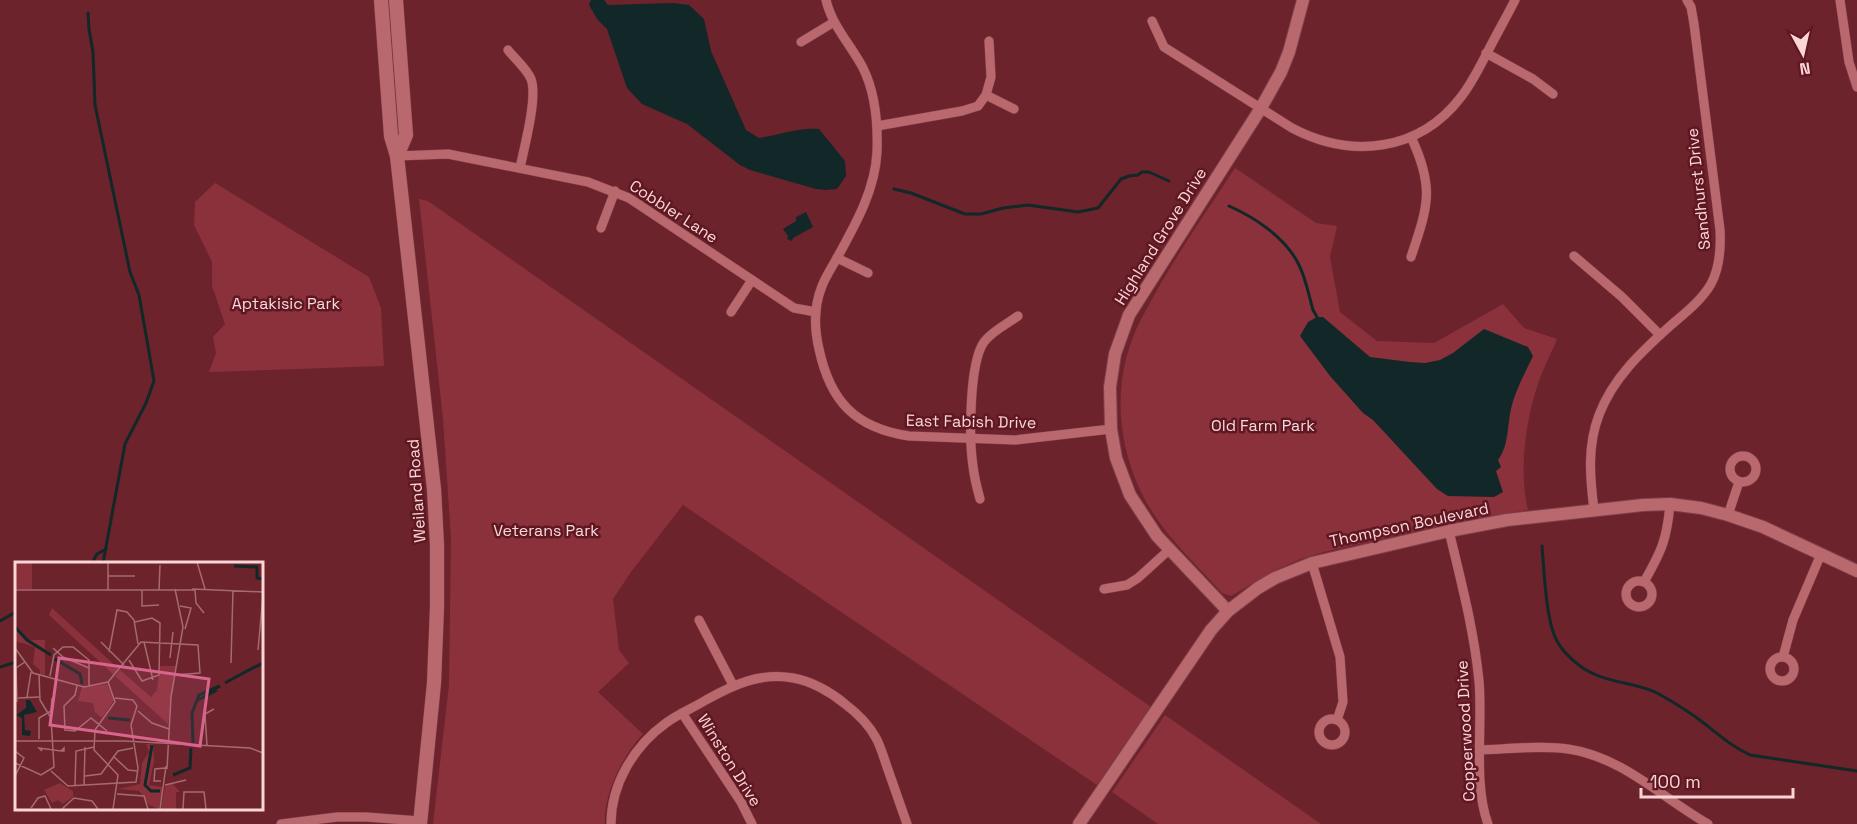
<svg xmlns="http://www.w3.org/2000/svg" width="1857" height="824" font-family="'Space Grotesk',sans-serif">
<style>
.green{fill:#8a313c}
.water{fill:#122727}
.lines{fill:none;stroke-linecap:round;stroke-linejoin:round}
.stream{stroke:#122727;stroke-width:3}
.minor-casing{stroke:#7e3e4b;stroke-width:10}
.tertiary-casing{stroke:#7e3e4b;stroke-width:14}
.secondary-casing{stroke:#7e3e4b;stroke-width:15}
.minor{stroke:#b9686d;stroke-width:9}
.tertiary{stroke:#b9686d;stroke-width:12}
.secondary{stroke:#b9686d;stroke-width:14}
.labels{text-anchor:middle;stroke-width:5;stroke-linejoin:round;paint-order:stroke}
.street-label{font-size:16px;fill:#fbd6d7;stroke:#5f1722}
.park-label{font-size:16px;fill:#f8dadb;stroke:#5f1722}
.inset-river{fill:none;stroke:#122727;stroke-width:3}
.inset-road{fill:none;stroke:#a56b70;stroke-width:1.5}
.view{fill:#d9648d;fill-opacity:0.15;stroke:#d9648d;stroke-width:3}
.inset-edge{fill:none;stroke:#fbd6d7;stroke-width:3}
</style>
<rect width="100%" height="100%" fill="#6c232c"/>
<g class="green">
<path d="M1235 168 1316 223 1337 226 1330 257 1340 312 1377 341 1434 343 1503 304 1524 328 1557 339C1550 356 1541 373 1536 390 1525 426 1519 473 1528 510L1471 519 1324 552 1301 559 1278 569 1231 596 1222 593C1198 566 1170 541 1151 510 1120 460 1111 395 1132 340 1139 320 1151 302 1161 283 1184 244 1210 206 1235 168Z"/>
<path d="M215 183 369 277 381 308 384 366 209 372 216 353 213 337 225 324 212 286V262L194 225 195 202Z"/>
<path d="M419 199 428 201 1151 707 1097 785 683 505 631 572 613 599 619 650 629 663 598 692 643 734C623 755 603 795 605 824H433L449 685 451 538 443 419Z"/>
<path d="M1165 715 1321 824H1158L1112 792Z"/>
</g>
<g class="water">
<path d="M591 0H604L608 5 673 3 689 5 704 19 711 51 746 130 759 138C779 135 800 127 819 129L845 161 846 176 837 189 826 190 816 189 750 170 740 165 687 124 642 104 627 88 607 29 597 19 589 5Z"/>
<path d="M806 212 813 227 793 238 792 241 787 239 788 236 783 229 796 221V217Z"/>
<path d="M1317 317H1323L1370 357 1410 362 1425 363 1440 360 1453 353 1484 329 1528 347 1533 356C1525 373 1515 391 1511 409 1507 427 1509 445 1498 460L1501 467 1496 471 1503 492 1494 497 1448 496 1437 489 1373 420 1363 413 1330 376 1300 336 1308 322Z"/>
</g>
<g class="lines">
<g class="stream">
<path d="M88 13 89 29 93 52 95 105 130 272 139 295 154 381 146 403 125 444 103 563"/>
<path d="M894 189 911 193 965 214H981L1003 208 1028 205 1078 212 1098 208 1121 179 1129 176 1138 175 1142 172H1149L1169 181"/>
<path d="M1229 206C1256 218 1286 238 1299 265 1306 279 1309 296 1313 310L1317 317"/>
<path d="M1542 546C1544 570 1546 622 1557 641 1564 654 1580 668 1594 674 1615 684 1639 683 1659 694 1675 703 1691 713 1705 724 1720 736 1733 747 1750 755L1857 771"/>
<path d="M92 563 97 554 106 549"/>
<path d="M0 621 16 612"/>
<path d="M0 667 16 662"/>
</g>
<g class="minor-casing">
<g id="minor">
<path d="M826 0C832 26 851 45 863 68 876 94 878 124 877 152 875 191 855 225 837 258 832 267 826 276 822 286 814 306 814 328 819 349 830 401 855 428 909 436L1015 440 1111 429"/>
<path d="M1840 0 1849 62 1857 87"/>
<path d="M1152 21 1164 47 1292 128C1351 159 1419 152 1461 97 1472 83 1479 68 1487 53 1496 35 1506 18 1515 0"/>
<path d="M801 42 834 22"/>
<path d="M508 50C515 59 527 69 531 79 538 97 524 148 520 168"/>
<path d="M1486 53 1533 79 1553 94"/>
<path d="M986 95 1014 109"/>
<path d="M877 126 962 111 978 106 986 95 991 77 989 41"/>
<path d="M397 156 448 154 588 182 629 198 794 308 816 312"/>
<path d="M601 228 615 191"/>
<path d="M1574 256 1622 297 1660 335"/>
<path d="M1411 257C1428 206 1435 188 1411 137"/>
<path d="M837 258 868 273"/>
<path d="M731 312 752 280"/>
<circle cx="1743" cy="469" r="13"/>
<path d="M980 499C977 488 974 477 973 466 969 440 969 363 984 342 992 331 1007 324 1018 316"/>
<path d="M1594 510C1590 478 1587 446 1599 415 1613 378 1641 352 1670 326 1685 313 1701 301 1711 284 1720 267 1721 248 1720 230L1694 24 1691 7 1687 0"/>
<path d="M1728 515 1739 482"/>
<path d="M1449 531C1461 581 1474 630 1479 681 1483 724 1473 784 1488 824"/>
<path d="M1312 563 1340 657 1343 702 1337 720"/>
<circle cx="1639" cy="594" r="13"/>
<path d="M1644 582C1661 552 1667 540 1670 504"/>
<path d="M1104 589 1127 585 1138 578 1170 549"/>
<path d="M699 620 733 685"/>
<circle cx="1782" cy="669" r="12"/>
<path d="M1783 657 1793 620 1821 554"/>
<path d="M682 713 741 802 752 824"/>
<circle cx="1332" cy="732" r="13"/>
<path d="M1480 750C1509 749 1540 745 1568 749 1623 757 1662 798 1708 824"/>
<path d="M281 824 337 817H366L420 821"/>
<path d="M611 824C611 784 634 746 666 723 678 714 693 708 706 700 733 685 760 672 793 678 811 681 831 692 845 704 857 713 869 725 876 738 880 745 883 755 886 764 893 784 900 804 907 824"/>
</g>
</g>
<g class="tertiary-casing">
<g id="tertiary">
<path d="M1228 611 1157 536 1130 495 1116 458 1111 429 1110 387 1115 354 1129 315 1261 108 1281 72 1289 52 1303 0"/>
<path d="M1079 824 1211 630 1228 611 1258 588 1275 578 1312 563 1449 531 1507 520 1643 505 1670 504 1701 508 1728 515 1763 527 1857 571"/>
</g>
</g>
<g class="secondary-casing">
<g id="secondary">
<path d="M381 0 391 136 397 156 434 489 437 545V607L434 683 420 824"/>
<path d="M396 0 406 135 397 156"/>
</g>
</g>
<use href="#minor" class="minor"/>
<use href="#tertiary" class="tertiary"/>
<use href="#secondary" class="secondary"/>
</g>
<g class="labels">
<g class="street-label">
<text transform="translate(1698 189) rotate(-96)" y="6">Sandhurst Drive</text>
<text transform="translate(674 211) rotate(33)" y="6">Cobbler Lane</text>
<text transform="translate(1160 236) rotate(-58)" y="6">Highland Grove Drive</text>
<text transform="translate(971 421) rotate(1)" y="6">East Fabish Drive</text>
<text transform="translate(416 491) rotate(-94)" y="6">Weiland Road</text>
<text transform="translate(1409 524) rotate(-12)" y="6">Thompson Boulevard</text>
<text transform="translate(1465 731) rotate(-93)" y="6">Copperwood Drive</text>
<text transform="translate(730 760) rotate(58)" y="6">Winston Drive</text>
</g>
<g class="park-label">
<text x="286" y="309">Aptakisic Park</text>
<text x="1263" y="431">Old Farm Park</text>
<text x="546" y="536">Veterans Park</text>
</g>
</g>
<g transform="translate(15 562)">
<rect width="248" height="248" fill="#6c232c"/>
<path d="M0 0H17V27H0ZM37 46 104 107 99 113 34 53ZM0 65 13 78H30V113L25 112V108L18 102 20 85 0 79ZM145 104H161L153 162 100 114 105 108 136 135 142 128ZM92 122 99 138 87 156 80 150 78 141 63 139 67 125ZM131 182H138L139 199 134 223 148 225 144 247 134 243 124 229 103 227 125 222 127 201 134 190ZM45 221 58 229V235L48 242 43 238 37 241 29 228ZM157 221 165 230H161V247H146L150 224Z" fill="#8a313c"/>
<path d="M11 138H15L22 150 9 153 10 168 16 169 15 174 7 173V156L1 153 11 146Z" fill="#122727"/>
<path class="inset-river" d="M219 4 242 5V16L248 17M0 65 12 78 36 93M40 97 65 112 67 122M230 110 248 101M210 121 230 110M183 138 202 128M93 156 115 158M178 181 177 151 184 133 205 124M137 183 130 223 136 229H145M158 213 175 206 176 186"/>
<path class="inset-road" d="M182 0 190 27M93 14H120M177 27 248 30M0 28H180M93 28V0M127 28V44L144 43M144 28 145 3M180 28 181 41 189 51M165 44 176 46 170 67M86 80 109 103M129 80 138 118M0 86 18 111 69 125 93 120 126 80 183 83 185 111 160 113M38 86 48 95 74 106M243 88 248 33M94 90 102 48 112 50 119 58 123 82M155 96 158 70M114 98 127 119 144 113 145 61 137 56 120 60M216 101 218 28M35 114 39 93 48 85H58L74 98V124M93 120 100 140 80 168 79 188 103 213 98 247M62 124 60 133 49 144 50 168 60 169 76 156 92 169M12 135 16 110M3 136 24 135M2 140 1 106 10 100M123 149 137 161 154 167M24 177V156L36 149 37 136M0 179H109L235 186 248 191M192 184 190 152 199 147M0 189 9 196 0 214M27 189 24 186 46 189 49 186V189H46M98 194 113 208 123 209M0 201 26 213 39 205 36 156 25 138 24 113M152 207 156 135 168 65 160 27M36 209 53 224 121 220 123 206 116 163 122 144 118 138 100 136M70 214 86 212 103 189 118 186M146 219H139L140 207 150 206M150 223 171 218M60 224 61 189 79 185M69 224 70 185M102 232 129 234 133 247M16 246 23 236 30 234 36 247M47 247 59 236 77 239 83 247M145 247 151 204M168 247 169 230H189L191 247"/>
<path class="view" d="M44 96 194 117 185 184 35 163Z"/>
<rect width="248" height="248" class="inset-edge"/>
</g>
<g transform="translate(1803 54) rotate(172)" stroke="#5f1722" stroke-width="4.5" paint-order="stroke">
<path d="M0-4.5L10 22L0 15L-10 22Z" fill="#fbd6d7"/>
<text y="-9" font-size="16" font-weight="bold" text-anchor="middle" fill="#fbd6d7">N</text>
</g>
<path d="M1641 788v9h152v-9" fill="none" stroke="#fbd6d7" stroke-width="3"/>
<text x="1650" y="788" font-size="18" fill="#fbd6d7" stroke="#5f1722" stroke-width="4.5" paint-order="stroke">100 m</text>
</svg>
